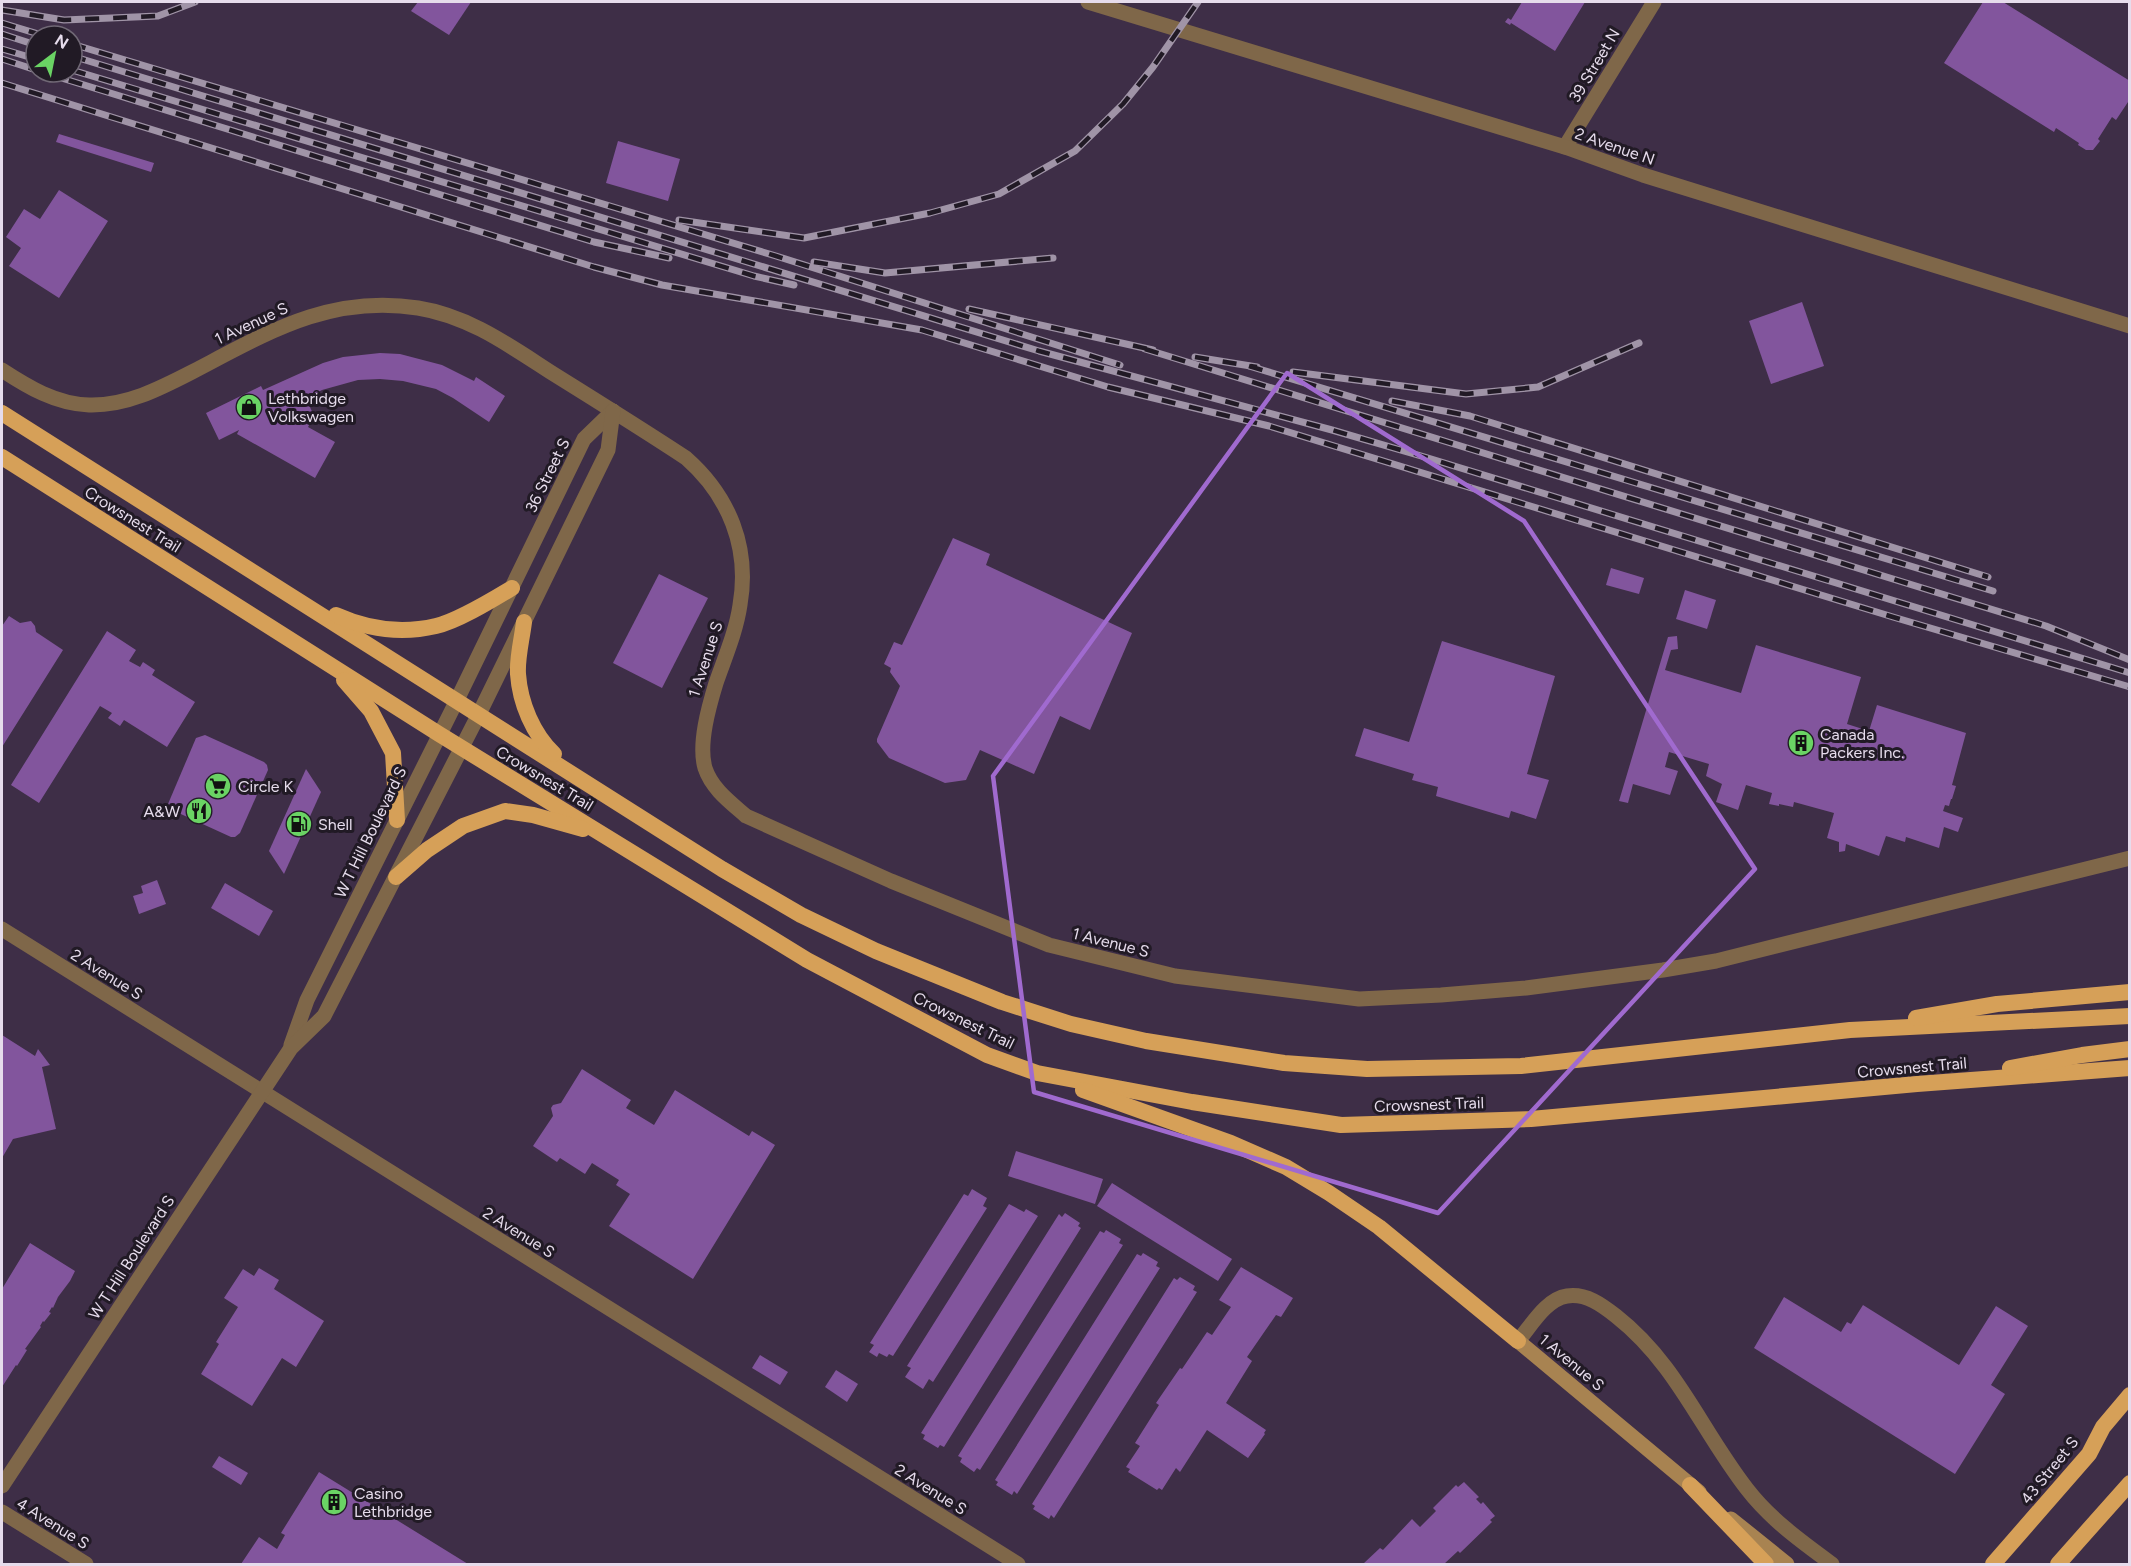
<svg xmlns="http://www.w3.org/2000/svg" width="2131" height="1566" font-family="Figtree,sans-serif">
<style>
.building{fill:#82559d}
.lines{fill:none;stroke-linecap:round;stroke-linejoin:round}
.minor{stroke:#7f6749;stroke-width:15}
.tertiary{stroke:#7f6749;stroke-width:15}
.secondary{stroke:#a88351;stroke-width:15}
.trunk{stroke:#d6a058;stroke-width:16}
.rail-casing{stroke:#a094a7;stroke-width:7}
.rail{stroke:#211a25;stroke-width:4.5;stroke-dasharray:14;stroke-linecap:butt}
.marked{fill:none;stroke:#a06acf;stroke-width:4.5;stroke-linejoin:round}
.labels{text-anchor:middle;stroke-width:6;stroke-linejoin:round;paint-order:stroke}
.street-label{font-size:16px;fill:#e6dcec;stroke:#211a25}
.poi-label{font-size:16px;fill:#e6dcec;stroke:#211a25;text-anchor:start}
</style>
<rect width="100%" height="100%" fill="#3e2e47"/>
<g class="building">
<path d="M418 2H471L449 35 411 11Z"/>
<path d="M1522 2H1585L1555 51 1511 23 1510 25 1505 22 1508 18 1511 20Z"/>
<path d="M1983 2H2003L2130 81V99L2116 120 2112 117 2098 139 2100 141 2093 150H2086L2078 145 2079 143 2056 128 2054 132 1944 63Z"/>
<path d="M59 134 154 163 151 172 56 142Z"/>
<path d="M618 141 680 159 668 201 606 183Z"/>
<path d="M59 190 108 221 59 298 9 266 21 248 6 237 24 209 40 219Z"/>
<path d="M1802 302 1824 366 1771 384 1749 321Z"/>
<path d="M380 353 400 354 442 365 474 381 476 377 505 396 489 422 453 398 436 389 403 381 380 379 358 380 322 390 306 398 314 416 308 427 335 442 315 478 237 434 239 430 219 440 206 413 261 386 263 390 323 363 343 357Z"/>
<path d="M953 538 990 554 986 565 1132 633 1090 730 1060 716 1034 774 980 750 966 780 945 783 889 758 877 742V739L900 686 890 672 891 668 884 664 894 642 902 645Z"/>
<path d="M1611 568 1644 578 1639 594 1606 585Z"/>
<path d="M659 574 708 598 662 688 613 663Z"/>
<path d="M1685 590 1716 600 1707 629 1676 619Z"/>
<path d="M9 616 20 623 31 621 35 626 36 632 63 650 2 747V626Z"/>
<path d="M107 631 136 650 129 661 140 667 143 662 155 670 152 675 195 702 167 747 124 720 120 726 108 718 112 713 100 706 39 803 11 785Z"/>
<path d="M1677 636 1678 649 1671 650 1665 670 1741 693 1756 645 1861 677 1847 724 1869 731 1877 705 1966 733 1952 785 1956 786 1952 799H1951L1949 806 1945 805 1943 811 1963 818 1958 832 1944 827 1939 848 1906 837 1905 842 1886 836 1879 856 1846 844 1845 851 1839 852V842L1827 838 1834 813 1794 802 1793 807 1779 804V806L1769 804 1772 793 1746 785 1738 810 1716 802 1722 784 1706 776 1709 764 1669 752 1665 767 1678 771 1670 795 1633 784 1628 803 1619 801 1668 637Z"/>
<path d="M1442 641 1555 676 1527 774 1549 780 1536 819 1511 811 1509 818 1436 796 1438 787 1412 780 1414 774 1355 756 1364 728 1409 742Z"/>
<path d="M205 735 264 762 267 765 268 770 240 833 235 837H231L172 810 168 804 196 738Z"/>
<path d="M306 769 321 792 284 874 269 851Z"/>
<path d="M157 880 166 904 139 914 133 896 143 893 141 886Z"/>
<path d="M225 883 273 911 259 936 211 908Z"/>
<path d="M2 1035 35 1056 38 1049 50 1065 42 1067 56 1129 13 1139 2 1158Z"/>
<path d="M582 1069 631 1100 626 1108 654 1125 675 1090 749 1136 752 1131 775 1145 693 1279 609 1226 630 1194 616 1185 619 1180 592 1163 585 1174 560 1158 557 1162 533 1146 553 1116 551 1108 553 1105 561 1103Z"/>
<path d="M1016 1151 1103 1179 1095 1204 1008 1176Z"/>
<path d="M1112 1183 1232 1259 1218 1281 1097 1206Z"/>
<path d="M972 1189 987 1198 983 1206 987 1208 893 1356 889 1354 887 1357 879 1353 877 1357 869 1352 874 1345 870 1343 964 1194 968 1196Z"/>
<path d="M1009 1204 1024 1212 1026 1209 1038 1216 933 1382 929 1379 923 1389 905 1377 911 1368 907 1366Z"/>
<path d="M1065 1213 1080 1223 1078 1226 1081 1228 944 1447 940 1445 938 1448 923 1439 925 1435 921 1433 1059 1214 1062 1217Z"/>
<path d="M1106 1230 1121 1239 1119 1243 1123 1245 980 1470 977 1468 974 1472 960 1462 962 1458 958 1456 1100 1231 1104 1233Z"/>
<path d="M30 1243 75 1271 70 1281 58 1297 53 1308 52 1307 49 1312 51 1313 44 1322 43 1321 40 1326 41 1327 25 1349 27 1350 17 1366 16 1365 2 1387V1289Z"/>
<path d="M1143 1253 1158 1262 1156 1266 1160 1268 1017 1494 1014 1491 1012 1495 996 1485 998 1482 995 1480 1137 1254 1141 1256Z"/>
<path d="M1241 1267 1293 1298 1281 1317 1276 1315 1247 1357 1252 1361 1226 1403 1266 1430 1264 1433 1265 1434 1248 1458 1207 1430 1180 1472 1176 1468 1162 1490 1159 1488 1157 1490 1128 1472 1130 1469 1126 1467 1140 1446 1135 1443 1159 1405 1156 1403 1180 1368 1182 1369 1207 1332 1212 1335 1231 1307 1219 1300Z"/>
<path d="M259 1268 279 1280 274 1289 324 1321 296 1367 282 1358 252 1406 201 1374 219 1344 216 1342 238 1307 224 1298 243 1269 254 1276Z"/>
<path d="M1180 1277 1195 1286 1193 1290 1197 1292 1054 1518 1051 1515 1049 1519 1033 1509 1035 1506 1032 1504 1174 1278 1177 1280Z"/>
<path d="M1784 1297 1841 1332 1847 1322 1851 1324 1863 1305 1959 1365 1996 1306 2028 1326 1991 1385 2005 1394 1955 1474 1754 1348Z"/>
<path d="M760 1355 788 1372 780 1385 752 1368Z"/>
<path d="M836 1370 858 1384 847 1402 825 1387Z"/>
<path d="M219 1456 248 1473 241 1485 212 1467Z"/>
<path d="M319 1472 468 1564H241L259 1537 277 1549 285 1535 281 1533Z"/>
<path d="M1464 1482 1479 1497 1476 1499 1481 1504 1483 1502 1495 1516 1490 1520 1492 1522 1460 1553 1458 1551 1444 1564H1363L1380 1548 1383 1550 1412 1519 1420 1527 1436 1511 1433 1508 1456 1485 1458 1487Z"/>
</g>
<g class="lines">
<g class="minor">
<path d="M1565 147 1654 2"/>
<path d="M2 370C28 387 56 404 89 405 126 406 159 389 192 372 267 333 330 294 418 308 469 316 510 346 552 373 597 401 642 429 686 458 729 496 750 547 740 605 736 632 725 657 716 683 709 706 698 744 705 768 712 789 730 802 746 816L891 881 1049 945 1175 976 1359 999 1441 995 1526 988 1663 970 1716 961 2130 858"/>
<path d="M2 929 1018 1564"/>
<path d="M1518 1341C1531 1326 1546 1299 1567 1296 1586 1293 1602 1305 1616 1316 1677 1364 1701 1430 1747 1489 1771 1520 1802 1542 1832 1564"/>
<path d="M2 1512 86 1564"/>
</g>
<g class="tertiary">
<path d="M1088 2 1565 147 1643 175 2130 326"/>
<path d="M291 1045 307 1000 457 700 584 439 613 411"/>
<path d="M2 1486 291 1048 324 1016 479 714 608 450 613 411"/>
</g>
<g class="secondary">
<path d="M1518 1341 1699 1492"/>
<path d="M1731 1519 1787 1564"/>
</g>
<g class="trunk">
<path d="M2 413 722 869 801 915 876 951 1002 1002 1071 1024 1146 1041 1284 1063 1367 1069 1521 1066 1850 1030 2130 1016"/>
<path d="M2 457 439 734 807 960 987 1055 1037 1073 1192 1102 1341 1125 1531 1119 1917 1084 2130 1068"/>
<path d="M336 615C367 629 402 634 436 626 458 621 492 600 512 588"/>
<path d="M524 622C522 639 517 657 518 674 520 703 533 734 554 754"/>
<path d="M344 680 371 711 393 753 397 820"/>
<path d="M396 877 427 850 463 826 505 811 533 815 583 829"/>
<path d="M1916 1018 1997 1004 2130 992"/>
<path d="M2010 1068 2082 1055 2130 1049"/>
<path d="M1083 1090 1231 1143 1286 1167 1329 1193 1379 1227 1518 1341"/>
<path d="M1690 1485 1766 1564"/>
<path d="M1993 1564 2089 1454 2103 1427 2130 1395"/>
<path d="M2058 1564 2130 1483"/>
</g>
<g class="rail-casing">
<g id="rail">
<path d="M2 10 64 20 158 16 195 2"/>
<path d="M2 23 45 36"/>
<path d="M2 34 36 45"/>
<path d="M72 44 776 256 1120 365"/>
<path d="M2 49 36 59"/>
<path d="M72 56 1039 351 1332 430 1428 458 2130 673"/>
<path d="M2 59 36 70"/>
<path d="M72 70 754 276 794 285"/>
<path d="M42 72 594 242 669 258"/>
<path d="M2 83 594 267 662 285 922 330 1108 387 1269 426 1893 617 2130 687"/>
<path d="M679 220 804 238 930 213 999 194 1075 151 1123 104 1153 67 1198 2"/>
<path d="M814 262 885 273 1053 258"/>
<path d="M969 309 1153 350"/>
<path d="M1145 349 2046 626 2130 660"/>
<path d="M1195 357 1257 367"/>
<path d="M1249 366 1993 591"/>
<path d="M1293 372 1466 394 1538 387 1639 343"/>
<path d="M1392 401 1470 416 1988 577"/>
</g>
</g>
<use href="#rail" class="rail"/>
</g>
<path class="marked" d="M1287 373 1524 521 1755 869 1438 1213 1034 1092 993 776Z"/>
<defs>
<g id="shop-disc" transform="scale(1.35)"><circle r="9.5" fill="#6ad364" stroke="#211a25"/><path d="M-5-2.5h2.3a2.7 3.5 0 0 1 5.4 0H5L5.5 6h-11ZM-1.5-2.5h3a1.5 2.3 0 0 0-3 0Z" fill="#111"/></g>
<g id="building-disc" transform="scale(1.35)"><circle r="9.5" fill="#6ad364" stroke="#211a25"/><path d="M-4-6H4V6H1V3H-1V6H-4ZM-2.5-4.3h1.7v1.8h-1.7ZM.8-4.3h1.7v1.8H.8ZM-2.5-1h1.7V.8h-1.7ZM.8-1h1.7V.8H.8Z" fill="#111"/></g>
<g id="supermarket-disc" transform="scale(1.35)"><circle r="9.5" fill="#6ad364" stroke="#211a25"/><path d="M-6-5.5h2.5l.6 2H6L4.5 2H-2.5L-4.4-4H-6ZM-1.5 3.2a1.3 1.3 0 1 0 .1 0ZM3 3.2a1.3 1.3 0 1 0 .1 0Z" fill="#111"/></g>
<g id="restaurant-disc" transform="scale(1.35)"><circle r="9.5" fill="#6ad364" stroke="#211a25"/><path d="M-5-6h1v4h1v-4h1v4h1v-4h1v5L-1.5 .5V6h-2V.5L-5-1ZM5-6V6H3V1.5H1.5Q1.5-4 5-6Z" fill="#111"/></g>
<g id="fuel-disc" transform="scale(1.35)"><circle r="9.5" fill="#6ad364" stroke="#211a25"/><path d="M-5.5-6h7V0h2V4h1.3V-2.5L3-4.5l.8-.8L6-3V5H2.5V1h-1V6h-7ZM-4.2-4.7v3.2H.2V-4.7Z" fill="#111"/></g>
</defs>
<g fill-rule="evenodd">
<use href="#shop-disc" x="249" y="407"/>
<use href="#building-disc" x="1801" y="743"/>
<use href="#supermarket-disc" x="218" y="786"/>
<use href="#restaurant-disc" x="199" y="811"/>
<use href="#fuel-disc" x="299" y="824"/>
<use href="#building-disc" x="334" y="1502"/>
</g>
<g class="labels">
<g class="street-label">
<text transform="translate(1594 65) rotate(-59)" y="6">39 Street N</text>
<text transform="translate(1615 146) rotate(19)" y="6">2 Avenue N</text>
<text transform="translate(251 323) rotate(-25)" y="6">1 Avenue S</text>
<text transform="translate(547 475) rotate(-64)" y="6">36 Street S</text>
<text transform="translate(133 519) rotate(32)" y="6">Crowsnest Trail</text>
<text transform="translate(705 659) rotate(-72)" y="6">1 Avenue S</text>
<text transform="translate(545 778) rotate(31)" y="6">Crowsnest Trail</text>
<text transform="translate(370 832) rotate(-64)" y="6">W T Hill Boulevard S</text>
<text transform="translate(1111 942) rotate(14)" y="6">1 Avenue S</text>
<text transform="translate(107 974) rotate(32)" y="6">2 Avenue S</text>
<text transform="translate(964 1020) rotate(26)" y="6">Crowsnest Trail</text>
<text transform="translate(1912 1067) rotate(-5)" y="6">Crowsnest Trail</text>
<text transform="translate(1429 1104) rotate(-2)" y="6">Crowsnest Trail</text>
<text transform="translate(519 1232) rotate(32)" y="6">2 Avenue S</text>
<text transform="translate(131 1257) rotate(-57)" y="6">W T Hill Boulevard S</text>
<text transform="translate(1572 1362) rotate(40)" y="6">1 Avenue S</text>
<text transform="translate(2049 1470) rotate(-51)" y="6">43 Street S</text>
<text transform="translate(931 1489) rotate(32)" y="6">2 Avenue S</text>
<text transform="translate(53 1523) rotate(32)" y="6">4 Avenue S</text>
</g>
<g class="poi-label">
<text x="268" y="404">Lethbridge<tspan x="268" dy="18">Volkswagen</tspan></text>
<text x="1820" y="740">Canada<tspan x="1820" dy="18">Packers Inc.</tspan></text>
<text x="238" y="792">Circle K</text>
<text x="180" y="817" text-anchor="end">A&amp;W</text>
<text x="318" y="830">Shell</text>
<text x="354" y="1499">Casino<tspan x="354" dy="18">Lethbridge</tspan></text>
</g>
</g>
<rect width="2131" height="1566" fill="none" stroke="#e6dcec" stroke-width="6"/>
<g transform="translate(54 54) rotate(32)"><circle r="28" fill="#211a25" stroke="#706875" stroke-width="1.5"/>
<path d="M0-4.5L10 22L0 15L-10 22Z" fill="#6ad364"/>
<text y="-9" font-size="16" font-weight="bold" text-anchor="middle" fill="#e6dcec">N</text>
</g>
</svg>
